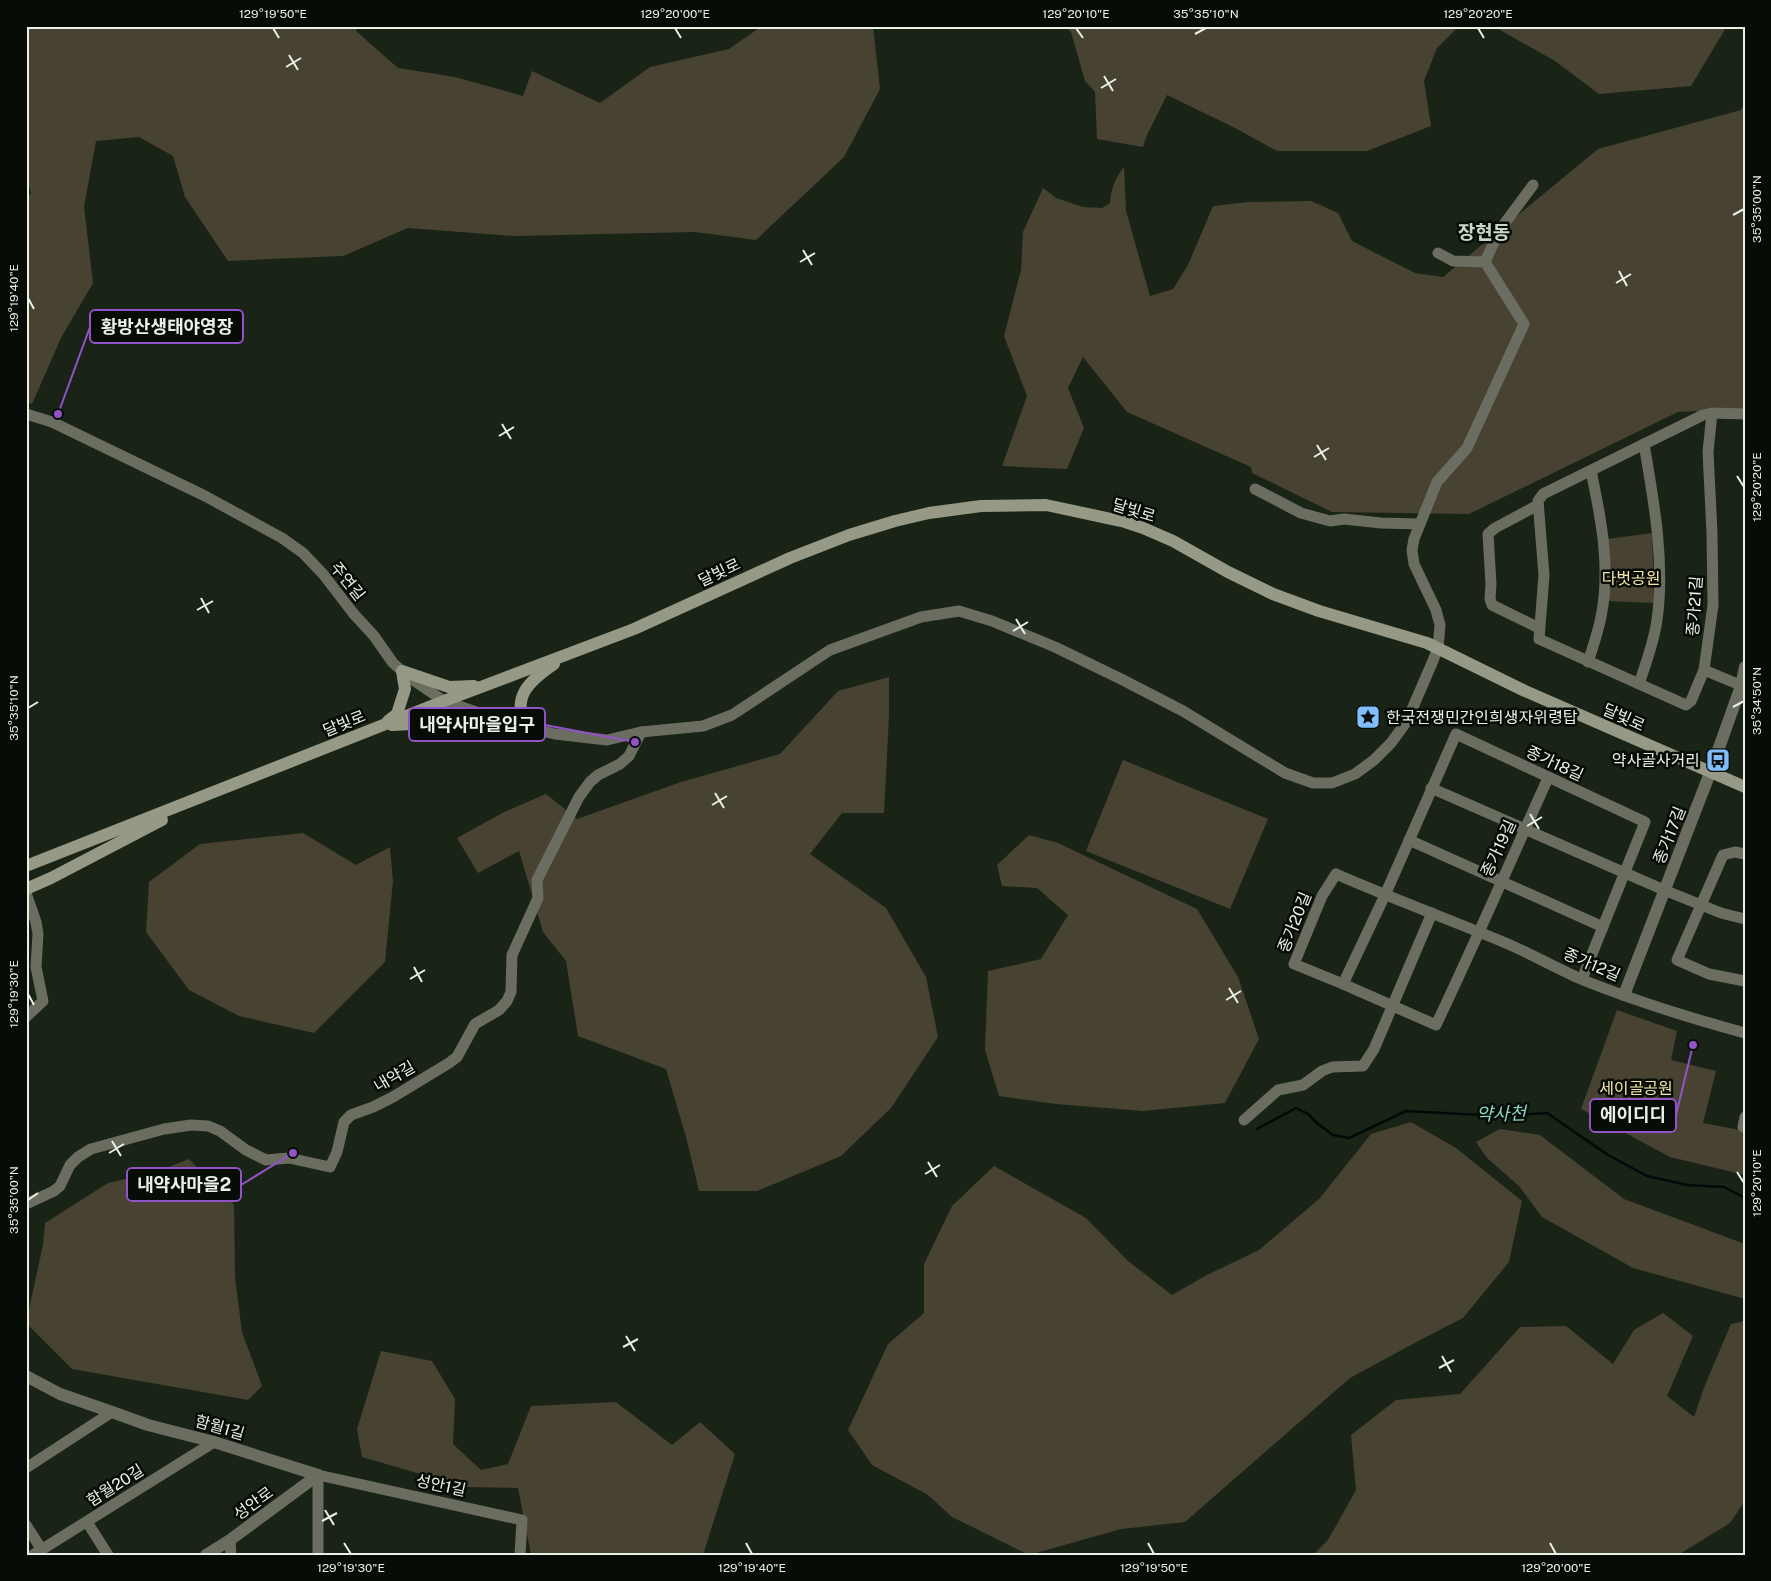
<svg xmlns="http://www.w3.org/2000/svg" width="1771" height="1581" font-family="'Public Sans','Noto Sans KR',sans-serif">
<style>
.green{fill:#474232}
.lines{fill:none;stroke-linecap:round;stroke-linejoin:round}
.stream{stroke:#000a08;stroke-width:2.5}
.minor{stroke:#6b6d60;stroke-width:11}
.tertiary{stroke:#6b6d60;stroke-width:12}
.secondary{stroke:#959985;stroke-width:12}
.ticks{fill:none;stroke:#e9f0e6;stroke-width:2}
.labels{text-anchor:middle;stroke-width:5;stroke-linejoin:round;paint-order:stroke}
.street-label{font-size:16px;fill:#e9f0e6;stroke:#070c06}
.park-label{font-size:16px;fill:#f4e4ac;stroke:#070c06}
.poi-label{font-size:16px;fill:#e9f0e6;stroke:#070c06;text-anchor:start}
.water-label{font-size:18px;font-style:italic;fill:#8cd4c8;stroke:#070c06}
.quarter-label{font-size:19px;font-weight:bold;fill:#c9d8c5;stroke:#070c06}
.leader{fill:none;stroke:#9153c7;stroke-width:2}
.callout-dot{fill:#9153c7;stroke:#070c06;stroke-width:2}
.callout{fill:#070c06;stroke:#9153c7;stroke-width:2}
.callout-label{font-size:18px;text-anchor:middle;font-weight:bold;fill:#e9f0e6}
.neatline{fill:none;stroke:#e9f0e6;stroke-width:2}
.ticks-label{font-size:12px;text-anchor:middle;fill:#e9f0e6}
</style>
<rect width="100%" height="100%" fill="#192416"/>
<g class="green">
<path d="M26 26H359L356 31 398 68 455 77 523 96 532 71 600 103 650 67 729 49 762 26H873L880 89 844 157 756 240 695 232 515 236 408 228 343 256 228 261 185 197 173 156 139 137 96 141 84 207 93 283 61 338 32 404 26 402V197L31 193 26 179Z"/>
<path d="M1065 26H1459L1437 48 1424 81 1431 126 1367 151H1277L1235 128 1167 95 1147 135 1143 147 1097 139 1095 92 1085 81 1071 32Z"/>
<path d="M1493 26H1727L1691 86 1599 94 1555 61Z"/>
<path d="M1745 103V409L1678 412 1469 514 1332 512 1252 473 1251 467 1127 412 1083 357 1068 388 1084 428 1067 469 1002 466 1027 396 1004 336 1021 270 1023 232 1043 188 1056 198 1083 207 1102 208 1110 203C1111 188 1115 179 1124 167L1126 211 1150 296 1173 289 1188 265 1213 206 1249 202 1311 201 1338 213 1352 241 1415 273 1443 277 1598 149 1741 110Z"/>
<path d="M1652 533 1654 603 1606 601 1607 539Z"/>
<path d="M889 677V716L884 813H842L810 854 886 908 926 977 938 1037 891 1108 841 1156 757 1191H699L686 1137 666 1069 578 1036 566 961 543 932 519 851 478 873 457 838 504 812 546 794 577 819 681 782 780 754 838 691Z"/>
<path d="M1123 760 1268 819 1230 909 1086 851Z"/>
<path d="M303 833 356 865 390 847 393 881 385 962 314 1033 239 1016 189 990 146 932 149 882 200 844Z"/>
<path d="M1029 835 1058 843 1197 909 1238 977 1259 1039 1225 1103 1143 1111 1056 1104 999 1096 985 1050 988 971 1041 959 1068 915 1037 888 1002 886 997 865Z"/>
<path d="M1617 1010 1677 1031 1671 1060 1716 1071 1703 1123 1745 1131V1175L1670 1157 1581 1109Z"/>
<path d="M1411 1122 1456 1148 1522 1201 1509 1262 1463 1318 1424 1338 1350 1378 1185 1522 1121 1529 1029 1555 952 1517 928 1495 872 1465 848 1430 888 1344 924 1313V1264L952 1206 994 1166 1086 1218 1128 1261 1172 1295 1205 1276 1259 1250 1319 1199 1371 1134Z"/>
<path d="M1500 1129 1540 1135 1624 1199 1745 1244V1299L1633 1268 1542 1217 1519 1186 1487 1158 1476 1142Z"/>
<path d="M189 1159 234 1205 235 1277 242 1332 262 1386 248 1400 72 1369 26 1323 43 1245 45 1223 108 1183 156 1172Z"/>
<path d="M1663 1313 1693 1336 1667 1396 1694 1417 1705 1385 1731 1324 1745 1321V1501L1730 1523 1678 1555H1313L1328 1540 1356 1490 1351 1435 1396 1400 1460 1394 1520 1327 1566 1326 1613 1364 1634 1330Z"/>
<path d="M381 1351 432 1361 455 1399 453 1444 481 1470 508 1464 531 1406 616 1402 672 1445 700 1422 735 1454 703 1555H531L518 1488 465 1487 362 1457 357 1429Z"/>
</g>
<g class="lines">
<path class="stream" d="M1257 1129 1296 1108 1308 1114 1318 1124 1333 1135 1349 1138 1406 1111 1498 1116 1547 1113 1608 1155 1647 1176 1687 1185 1724 1187 1745 1198"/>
<g class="minor">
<path d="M1485 262 1499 231 1533 185"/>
<path d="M1712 413 1708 452 1712 533 1713 605 1704 670 1691 701 1686 705 1539 639 1544 575 1538 501 1543 494 1703 415 1712 413 1745 414"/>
<path d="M26 414 52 422 205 496 282 538 303 553 323 574 353 613 374 636 393 663 410 678 444 701 511 724 555 734 607 740 641 732 703 726 732 715 830 650 921 617 959 611 992 621 1055 647 1121 679 1183 711 1285 773 1313 783H1332L1355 774 1374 760 1391 743 1407 721 1432 663 1438 648 1440 625 1436 610 1414 564 1412 550 1414 539 1437 482 1467 448 1524 324 1485 262 1453 261 1438 253"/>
<path d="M1255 489 1301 513 1330 521 1344 519 1381 523 1420 524"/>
<path d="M1538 505 1495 528 1488 534 1491 584 1490 599 1492 605 1539 628"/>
<path d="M1588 662C1593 647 1598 632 1601 617 1611 568 1601 518 1591 471"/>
<path d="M1704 670 1745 687"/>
<path d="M1639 684C1646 663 1654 642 1657 620 1665 562 1654 502 1644 444"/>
<path d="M1548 778C1511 860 1475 943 1436 1025L1343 984 1294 964 1322 896 1336 874C1393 899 1451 920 1508 944 1533 955 1558 969 1583 980 1635 1001 1690 1018 1745 1033"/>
<path d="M1431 788 1664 890 1721 913 1745 919"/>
<path d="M1409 840 1603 927"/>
<path d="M1745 854 1735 852 1723 855 1677 960 1709 974 1745 981"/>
<path d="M26 893 36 922 38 934 36 967 43 1001 26 1017"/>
<path d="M1343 984 1385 895 1456 734 1645 822 1582 979"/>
<path d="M1745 1117 1743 1127H1745"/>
<path d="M1244 1120 1278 1090 1303 1085 1322 1071 1332 1067 1363 1066 1374 1049 1386 1021 1432 913"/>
<path d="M26 1204 54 1191 60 1186 70 1165 78 1157 91 1149 164 1129 191 1125 208 1126 220 1131 246 1150 266 1160 289 1158 330 1167 337 1152 344 1122 351 1115 373 1107 393 1097 449 1063 457 1057 475 1024 499 1010 507 1001 511 992 512 955 538 898 537 880 579 797 590 782 598 775 620 764 629 756 641 732"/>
<path d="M26 1468 112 1412"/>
<path d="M87 1522 108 1555"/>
<path d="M26 1525 42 1550"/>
<path d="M230 1540 231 1555"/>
<path d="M33 1555 214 1442"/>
<path d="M318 1555V1475L522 1520 520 1555"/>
</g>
<g class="tertiary">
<path d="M1624 995 1710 773 1741 686 1745 667"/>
<path d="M26 1376 60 1394 112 1412 148 1425 214 1442 318 1475"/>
<path d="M206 1555 230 1540 318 1475"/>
</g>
<g class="secondary">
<path d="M388 721 397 714 405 689 402 671 449 687 474 686"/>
<path d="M392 725 453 722 527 728"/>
<path d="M527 728C510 698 529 681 554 664"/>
<path d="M26 866 444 701 634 629 790 558 849 535 895 521 929 513 981 506 1046 505 1125 522 1143 528 1173 541 1228 572 1273 594 1319 611 1427 643 1525 691 1745 787"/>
<path d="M26 889 51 878 162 820"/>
</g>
</g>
<path class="ticks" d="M273 28 279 38M675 28 681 38M1076 28 1083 38M1478 28 1484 38M1195 34 1206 28M289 55 298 70M286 67 301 58M1104 76 1113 91M1101 88 1116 79M1733 215 1744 209M803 250 812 265M800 262 815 253M1619 271 1627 286M1616 283 1631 274M28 298 34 309M502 424 511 439M499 436 514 427M1317 445 1326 460M1314 457 1329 448M1737 476 1744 487M201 598 209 613M197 610 213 601M1016 619 1025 634M1013 631 1028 622M1733 707 1744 701M28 708 38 702M715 793 724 808M712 805 727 796M1530 814 1539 829M1527 826 1542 817M414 967 422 982M410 979 425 970M1229 988 1238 1003M28 994 34 1005M1226 1000 1241 991M112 1141 121 1156M109 1153 124 1144M928 1162 937 1177M1737 1172 1744 1183M925 1174 940 1165M28 1200 38 1193M626 1336 635 1351M623 1347 638 1339M1442 1356 1451 1372M1439 1368 1454 1360M325 1510 334 1525M322 1521 337 1513M344 1543 351 1554M746 1543 752 1554M1148 1543 1154 1554M1550 1543 1556 1554"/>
<defs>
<g id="sight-square" transform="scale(1.25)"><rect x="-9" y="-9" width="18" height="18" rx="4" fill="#81bdfa" stroke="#070c06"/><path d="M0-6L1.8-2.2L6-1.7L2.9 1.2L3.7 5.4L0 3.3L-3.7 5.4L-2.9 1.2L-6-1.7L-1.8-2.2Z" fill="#111"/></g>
<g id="bus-square" transform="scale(1.25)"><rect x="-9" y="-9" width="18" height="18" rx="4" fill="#81bdfa" stroke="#070c06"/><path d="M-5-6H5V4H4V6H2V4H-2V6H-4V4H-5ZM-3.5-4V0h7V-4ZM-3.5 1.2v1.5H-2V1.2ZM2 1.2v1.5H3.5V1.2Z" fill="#111"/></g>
</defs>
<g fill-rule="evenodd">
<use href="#sight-square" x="1368" y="717"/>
<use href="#bus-square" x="1718" y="760"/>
</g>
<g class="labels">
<g class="street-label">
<text transform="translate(1134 510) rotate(17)" y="6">달빛로</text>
<text transform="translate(719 572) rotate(-25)" y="6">달빛로</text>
<text transform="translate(348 581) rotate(51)" y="6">주연길</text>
<text transform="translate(1694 606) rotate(-86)" y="6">종가21길</text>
<text transform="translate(1624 717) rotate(24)" y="6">달빛로</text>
<text transform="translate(344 723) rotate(-22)" y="6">달빛로</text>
<text transform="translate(1555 763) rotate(25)" y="6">종가18길</text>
<text transform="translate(1669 835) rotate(-68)" y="6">종가17길</text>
<text transform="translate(1498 848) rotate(-65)" y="6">종가19길</text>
<text transform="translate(1294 922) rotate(-68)" y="6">종가20길</text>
<text transform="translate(1592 964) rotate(23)" y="6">종가12길</text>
<text transform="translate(394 1076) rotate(-30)" y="6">내약길</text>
<text transform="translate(220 1427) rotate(16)" y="6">함월1길</text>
<text transform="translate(115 1485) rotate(-32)" y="6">함월20길</text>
<text transform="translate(441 1485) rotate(12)" y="6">성안1길</text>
<text transform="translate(253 1503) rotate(-36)" y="6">성안로</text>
</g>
<g class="park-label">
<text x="1631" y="584">다벗공원</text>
<text x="1636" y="1094">세이골공원</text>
</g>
<g class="poi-label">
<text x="1386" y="723">한국전쟁민간인희생자위령탑</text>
<text x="1700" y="766" text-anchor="end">약사골사거리</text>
</g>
<g class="water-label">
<text transform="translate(1501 1114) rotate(-1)" y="6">약사천</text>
</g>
<g class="quarter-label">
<text x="1484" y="239">장현동</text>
</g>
</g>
<path class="leader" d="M58 414L90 327M635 742L545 725M1693 1045L1676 1115M293 1153L241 1185"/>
<g class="callout-dot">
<circle cx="58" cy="414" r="5"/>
<circle cx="635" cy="742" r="5"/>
<circle cx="1693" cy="1045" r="5"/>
<circle cx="293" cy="1153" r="5"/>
</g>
<g class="callout">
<rect x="90" y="310" width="153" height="33" rx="5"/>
<rect x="409" y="708" width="136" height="33" rx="5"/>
<rect x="1590" y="1099" width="86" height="33" rx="5"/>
<rect x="127" y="1168" width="114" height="33" rx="5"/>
</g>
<g class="callout-label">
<text x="167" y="333">황방산생태야영장</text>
<text x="477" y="731">내약사마을입구</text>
<text x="1633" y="1121">에이디디</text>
<text x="184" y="1191">내약사마을2</text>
</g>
<rect width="1771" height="1581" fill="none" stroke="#070c06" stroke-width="55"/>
<rect x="28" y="28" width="1716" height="1526" class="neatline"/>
<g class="ticks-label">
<text x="273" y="18">129°19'50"E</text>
<text x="675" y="18">129°20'00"E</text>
<text x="1076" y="18">129°20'10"E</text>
<text x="1206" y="18">35°35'10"N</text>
<text x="1478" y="18">129°20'20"E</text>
<text transform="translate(1757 209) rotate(-90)" y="4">35°35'00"N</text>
<text transform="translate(14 298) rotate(-90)" y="4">129°19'40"E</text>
<text transform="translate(1757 487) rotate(-90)" y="4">129°20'20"E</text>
<text transform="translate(1757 701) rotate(-90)" y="4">35°34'50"N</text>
<text transform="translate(14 708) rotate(-90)" y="4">35°35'10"N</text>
<text transform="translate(14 994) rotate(-90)" y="4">129°19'30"E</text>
<text transform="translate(1757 1183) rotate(-90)" y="4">129°20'10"E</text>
<text transform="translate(14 1200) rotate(-90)" y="4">35°35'00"N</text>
<text x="351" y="1572">129°19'30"E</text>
<text x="752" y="1572">129°19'40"E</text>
<text x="1154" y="1572">129°19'50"E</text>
<text x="1556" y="1572">129°20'00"E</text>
</g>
</svg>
